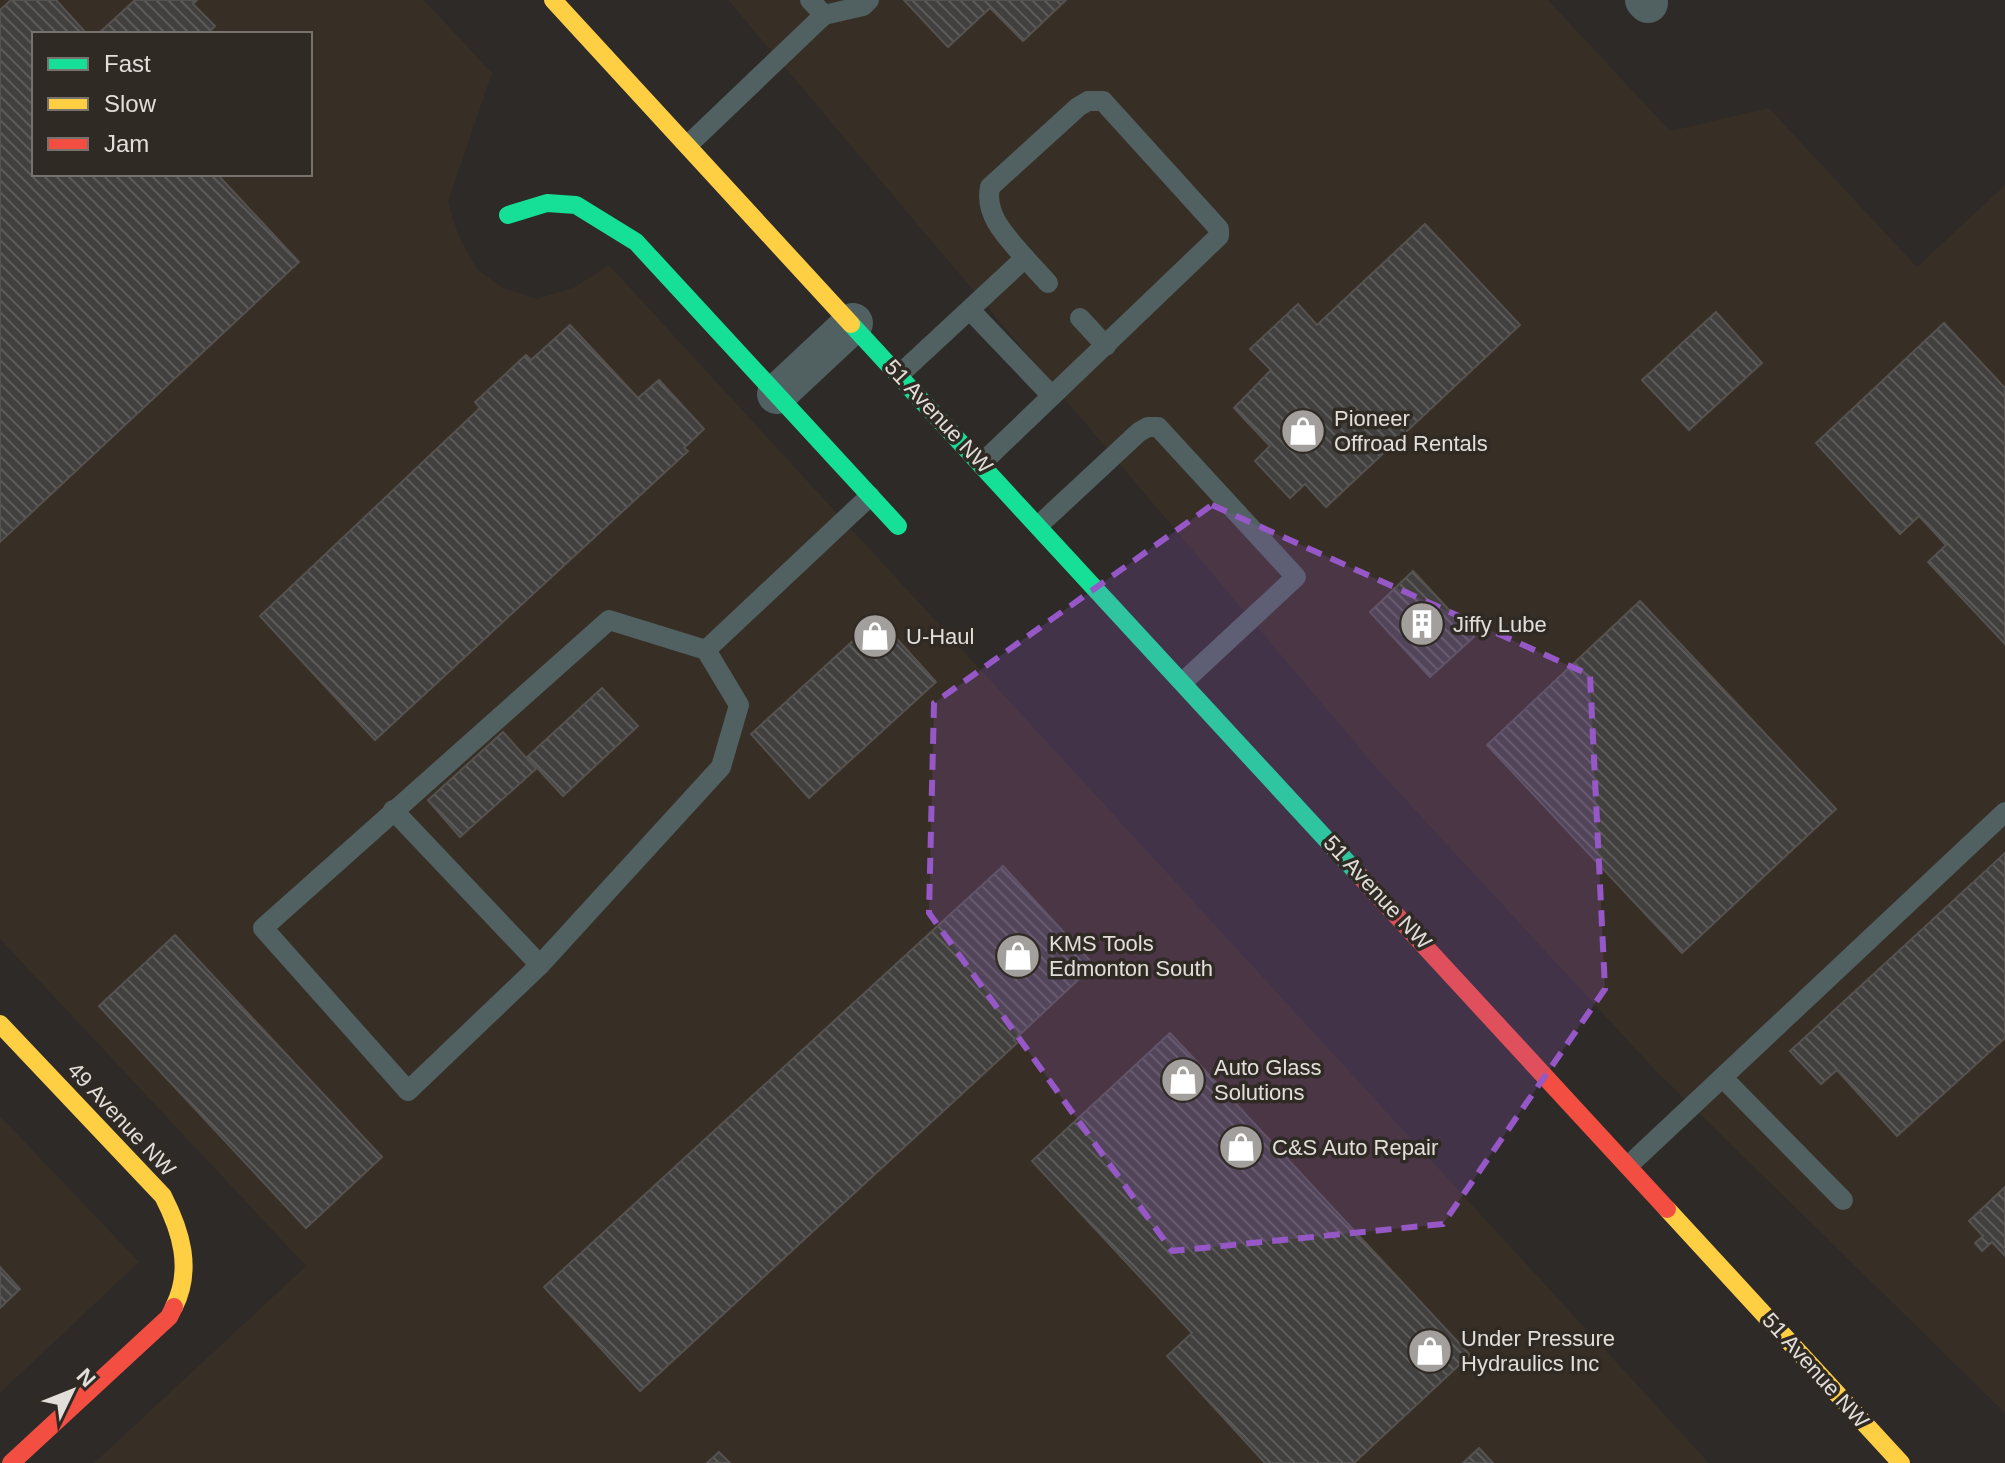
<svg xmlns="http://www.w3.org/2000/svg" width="2005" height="1463" font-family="Helvetica,sans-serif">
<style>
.built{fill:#372e25;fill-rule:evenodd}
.building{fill:url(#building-back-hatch);stroke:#555250;stroke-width:2}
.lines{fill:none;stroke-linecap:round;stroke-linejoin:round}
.lane{stroke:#516060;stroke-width:20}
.street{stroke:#516060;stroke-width:40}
.fast{stroke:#16e098;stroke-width:18}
.slow{stroke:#ffcf43;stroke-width:18}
.jam{stroke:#f24e42;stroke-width:18}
.marked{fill:#9558c6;fill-opacity:0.2;stroke:#9558c6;stroke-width:6;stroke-dasharray:16 10;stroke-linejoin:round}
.labels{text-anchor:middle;stroke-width:7;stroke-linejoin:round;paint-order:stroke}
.street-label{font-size:22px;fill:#e2deda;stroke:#302a25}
.poi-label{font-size:22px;fill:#e2deda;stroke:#302a25;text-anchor:start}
</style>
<defs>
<pattern id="building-back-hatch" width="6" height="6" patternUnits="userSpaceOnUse" patternTransform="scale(2)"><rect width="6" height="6" fill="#42403e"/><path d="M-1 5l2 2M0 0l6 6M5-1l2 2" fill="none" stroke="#5d5b59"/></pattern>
</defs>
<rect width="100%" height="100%" fill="#2d2a28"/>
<g class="built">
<path d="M0 0H424L492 73 448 202 459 237 478 270 503 288 537 299 575 287 609 265 1709 1463H94L306 1266 0 939ZM34 34H310V174H34Z"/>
<path d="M728 0H1548L1670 131 1769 108 1917 267 2005 185V1413L1655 1070 1379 771Z"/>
<path d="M0 1116 139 1262 0 1393Z"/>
</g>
<g class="building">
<path d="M11 0H56L87 34H34V174H217L299 262 0 542V10Z"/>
<path d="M135 0H197L193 4 215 26 207 34H98Z"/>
<path d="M904 0H1066L1023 41 990 8 948 47Z"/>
<path d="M1425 224 1520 325 1326 507 1305 484 1290 498 1255 461 1270 446 1234 408 1271 370 1250 349 1298 304 1317 325Z"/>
<path d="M1716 312 1762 363 1689 430 1642 380Z"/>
<path d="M1944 323 2005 388V644L1928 562 1946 545 1919 516 1900 534 1816 443Z"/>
<path d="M570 325 638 398 659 380 704 429 684 448 688 451 375 740 260 616 480 408 475 402 526 355 531 360Z"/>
<path d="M1413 571 1474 637 1430 677 1370 612Z"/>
<path d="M1640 601 1836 809 1682 953 1487 745Z"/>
<path d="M878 618 936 682 809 798 751 734Z"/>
<path d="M602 688 638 726 563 796 527 757Z"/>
<path d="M503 732 536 769 460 837 428 800Z"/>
<path d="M2005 853V1038L1897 1136 1837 1070 1821 1084 1790 1051Z"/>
<path d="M1003 866 1094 965 1014 1040 1017 1043 640 1391 544 1287Z"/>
<path d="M175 935 382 1157 306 1228 99 1006Z"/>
<path d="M1170 1033 1470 1355 1354 1463H1265L1167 1356 1192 1333 1032 1161Z"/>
<path d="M2005 1187V1256L1992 1242 1982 1251 1975 1243 1983 1236 1969 1221Z"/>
<path d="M0 1267 20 1289 0 1308Z"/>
<path d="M1479 1448 1493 1463H1463Z"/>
<path d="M719 1452 730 1463H707Z"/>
</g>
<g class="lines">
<g class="lane">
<path d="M824 15 863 6 869 0"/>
<path d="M688 145 824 15 810 0"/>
<path d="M1025 258 1048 283"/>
<path d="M970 310 1052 396"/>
<path d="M1080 318 1106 346"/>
<path d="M900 374 1025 258C1008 238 984 216 990 187L1078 107 1088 101H1103L1219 229V236L982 463"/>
<path d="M1039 525 1139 432 1148 427H1158L1296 577 1183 682"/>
<path d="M706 650 609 620 263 928 408 1091 540 965 721 767 739 705 706 650 870 496"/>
<path d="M393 810 540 965"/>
<path d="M1723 1078 1843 1200"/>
<path d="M1629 1165 2005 812"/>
</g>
<g class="street">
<path d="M1645 0 1648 3"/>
<path d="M777 394 853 323"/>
</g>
<g class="fast">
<path d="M508 215 547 203 576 205 636 242 898 526"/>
<path d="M851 324 1360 876"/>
</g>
<g class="slow">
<path d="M553 0 851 324"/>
<path d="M0 1024 163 1196C181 1231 193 1269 174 1307"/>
<path d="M1667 1209 1901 1463"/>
</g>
<g class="jam">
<path d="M1360 876 1667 1209"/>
<path d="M11 1463 169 1317 174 1307"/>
</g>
</g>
<path class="marked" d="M1212 505 1590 675 1605 989 1443 1224 1172 1251 929 913 934 703Z"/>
<defs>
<g id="shop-disc" transform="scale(2.3)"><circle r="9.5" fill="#a39f9c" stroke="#302a25"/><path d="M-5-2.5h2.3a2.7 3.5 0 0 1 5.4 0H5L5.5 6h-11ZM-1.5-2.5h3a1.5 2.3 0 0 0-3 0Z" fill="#fff"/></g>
<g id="building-disc" transform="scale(2.3)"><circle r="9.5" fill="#a39f9c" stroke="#302a25"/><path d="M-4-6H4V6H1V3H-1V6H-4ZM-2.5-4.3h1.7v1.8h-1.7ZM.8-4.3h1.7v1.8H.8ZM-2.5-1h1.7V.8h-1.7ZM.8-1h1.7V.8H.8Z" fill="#fff"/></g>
</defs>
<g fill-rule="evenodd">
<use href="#shop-disc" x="1303" y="431"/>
<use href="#building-disc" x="1422" y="624"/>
<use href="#shop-disc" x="875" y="636"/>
<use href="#shop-disc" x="1018" y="956"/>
<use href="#shop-disc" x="1183" y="1080"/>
<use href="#shop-disc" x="1241" y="1147"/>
<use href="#shop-disc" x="1430" y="1351"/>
</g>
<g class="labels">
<g class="street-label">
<text transform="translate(939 416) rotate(47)" y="8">51 Avenue NW</text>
<text transform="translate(1378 892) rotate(47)" y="8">51 Avenue NW</text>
<text transform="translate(122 1119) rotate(47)" y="8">49 Avenue NW</text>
<text transform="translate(1816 1370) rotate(48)" y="8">51 Avenue NW</text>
</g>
<g class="poi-label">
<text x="1334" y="426">Pioneer<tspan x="1334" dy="25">Offroad Rentals</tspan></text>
<text x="1453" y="632">Jiffy Lube</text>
<text x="906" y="644">U-Haul</text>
<text x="1049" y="951">KMS Tools<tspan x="1049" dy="25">Edmonton South</tspan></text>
<text x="1214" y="1075">Auto Glass<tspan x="1214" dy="25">Solutions</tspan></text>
<text x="1272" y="1155">C&amp;S Auto Repair</text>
<text x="1461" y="1346">Under Pressure<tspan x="1461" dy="25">Hydraulics Inc</tspan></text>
</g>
</g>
<rect x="32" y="32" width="280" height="144" fill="#302a25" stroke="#77726d" stroke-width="2"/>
<rect x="48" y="58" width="40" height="12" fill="#16e098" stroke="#77726d" stroke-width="2"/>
<text x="104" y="72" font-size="24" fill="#e2deda">Fast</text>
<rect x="48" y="98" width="40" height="12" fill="#ffcf43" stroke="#77726d" stroke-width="2"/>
<text x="104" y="112" font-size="24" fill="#e2deda">Slow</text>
<rect x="48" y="138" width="40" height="12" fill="#f24e42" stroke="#77726d" stroke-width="2"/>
<text x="104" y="152" font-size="24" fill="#e2deda">Jam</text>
<g transform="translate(72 1391) rotate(47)" stroke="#302a25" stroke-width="6" paint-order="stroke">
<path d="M0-6L14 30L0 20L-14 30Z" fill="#e2deda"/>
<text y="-12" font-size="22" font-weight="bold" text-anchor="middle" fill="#e2deda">N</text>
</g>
</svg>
